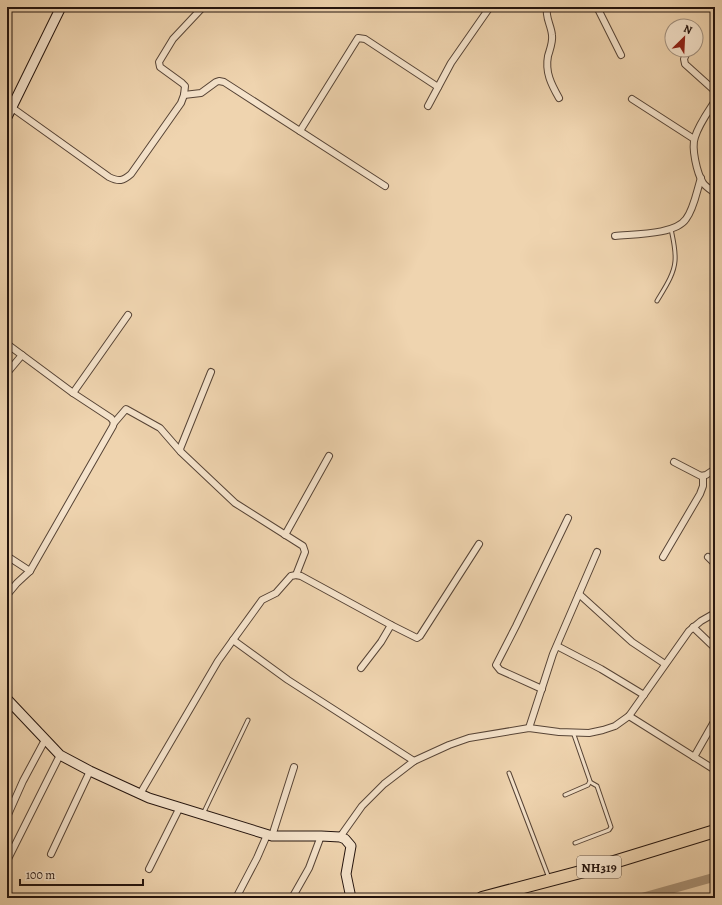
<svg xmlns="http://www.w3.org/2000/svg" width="722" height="905" font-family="Alegreya,serif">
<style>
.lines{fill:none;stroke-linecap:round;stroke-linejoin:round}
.canal{stroke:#aa9378;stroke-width:9}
.lane-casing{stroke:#574436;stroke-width:5}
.street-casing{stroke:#574436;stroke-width:8}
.secondary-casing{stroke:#24140e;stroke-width:11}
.highway-casing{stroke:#24140e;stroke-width:14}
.lane{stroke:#f5e3cb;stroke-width:3}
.street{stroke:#f5e3cb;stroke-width:6}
.secondary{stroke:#f5e3cb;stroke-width:9}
.highway{stroke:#efd4af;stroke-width:12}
.labels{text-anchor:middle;stroke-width:3.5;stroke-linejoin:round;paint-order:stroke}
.shield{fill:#f5e3cb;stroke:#635247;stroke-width:1}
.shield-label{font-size:13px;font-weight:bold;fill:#24140e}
</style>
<rect width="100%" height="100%" fill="#efd4af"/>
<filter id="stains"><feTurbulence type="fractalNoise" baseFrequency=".005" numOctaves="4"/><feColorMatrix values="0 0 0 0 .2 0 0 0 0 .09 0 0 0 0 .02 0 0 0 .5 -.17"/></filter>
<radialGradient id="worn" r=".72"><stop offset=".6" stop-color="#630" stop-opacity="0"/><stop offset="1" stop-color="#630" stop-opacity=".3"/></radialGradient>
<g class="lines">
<path class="canal" d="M640 898 715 877"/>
<g class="lane-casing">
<g id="lane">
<path d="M657 301C664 289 674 275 675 261 676 250 673 239 671 229"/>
<path d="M509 773 549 878"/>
<path d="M565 795 588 785 590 781 573 732"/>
<path d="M203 814 248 720"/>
<path d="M575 843 609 830 611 827 597 786 590 782"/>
</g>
</g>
<g class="street-casing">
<g id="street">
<path d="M547 7C545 17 551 25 552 35 553 42 550 49 548 56 545 72 551 84 559 98"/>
<path d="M597 7 621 55"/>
<path d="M696 35 697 34"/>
<path d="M688 50 684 59 685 64 715 91"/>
<path d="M184 95 201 93 216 82 219 81 224 82 385 186"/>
<path d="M632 99 694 139"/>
<path d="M715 101C708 112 699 124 695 137 691 148 697 173 703 183 706 187 711 190 715 193"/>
<path d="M428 106 451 63 490 7"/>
<path d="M11 107 109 177C119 182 123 181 131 174L181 103 184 95 185 86 182 83 160 67 159 62 173 39 203 7"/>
<path d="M300 131 358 38 365 39 438 87"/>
<path d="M615 236C633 234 675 235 686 219 694 209 697 190 701 178"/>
<path d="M7 344 73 393 111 418 114 422 113 426 30 571 17 583 7 595"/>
<path d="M211 372 180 449 181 452 235 503 303 546 305 552 296 575"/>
<path d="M7 373 22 355"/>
<path d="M73 393 128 315"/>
<path d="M114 423 126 409 160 428 180 451"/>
<path d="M674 462 701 476 706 475 715 469"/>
<path d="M285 535 329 456"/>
<path d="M7 556 30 571"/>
<path d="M663 557 700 494 703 486V476"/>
<path d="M708 557 715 564"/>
<path d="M579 594 632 642 665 664"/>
<path d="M693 627 715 648"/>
<path d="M233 640 288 680 414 761"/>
<path d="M557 646 601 669 644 695"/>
<path d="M361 668 381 642 391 625"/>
<path d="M542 689 500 670 496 665 516 626 568 518"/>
<path d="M629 716 715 770"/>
<path d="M529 728 553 654 597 552"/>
<path d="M694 757 715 720"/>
<path d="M140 794 218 661 233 640 262 600 276 593 291 576 296 575 301 576 391 625 417 638 420 636 479 544"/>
<path d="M7 817 23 781 45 740"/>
<path d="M272 836 294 767"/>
<path d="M340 837 362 806 384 784 414 761 449 745 469 738 529 728 559 732 589 733 603 730 615 726 629 716 689 631 701 621 715 613"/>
<path d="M51 854 90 771"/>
<path d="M7 861 60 755"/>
<path d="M149 869 180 807"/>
<path d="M236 898 257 858 267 835"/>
<path d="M292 898 309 868 321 836"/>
</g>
</g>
<g class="secondary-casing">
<g id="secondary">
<path d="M7 117 61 7"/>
<path d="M7 699 60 755 90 771 149 798 272 836H321L340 837 345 839 351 846 346 874 351 898"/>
</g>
</g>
<g class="highway-casing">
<path id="highway" d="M482 898 588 870 715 831"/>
</g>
<use href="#lane" class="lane"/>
<use href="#street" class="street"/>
<use href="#secondary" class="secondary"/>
<use href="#highway" class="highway"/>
</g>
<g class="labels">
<rect class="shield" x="577" y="856" width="44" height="22" rx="3"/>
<g class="shield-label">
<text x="599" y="872">NH319</text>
</g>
</g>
<rect width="722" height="905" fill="none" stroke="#efd4af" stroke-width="24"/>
<rect x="8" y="8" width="706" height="889" fill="none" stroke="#24140e" stroke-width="2"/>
<rect x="12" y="12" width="698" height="881" fill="none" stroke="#24140e"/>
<g transform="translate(684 38) rotate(24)"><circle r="19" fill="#f5e3cb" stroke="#a1907f"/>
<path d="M0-3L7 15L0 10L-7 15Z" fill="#8f2418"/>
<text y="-6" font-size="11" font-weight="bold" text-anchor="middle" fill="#24140e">N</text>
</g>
<path d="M20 879v6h123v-6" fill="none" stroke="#24140e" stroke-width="2"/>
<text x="26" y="879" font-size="12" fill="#24140e" stroke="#f5e3cb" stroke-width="3" paint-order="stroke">100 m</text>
<rect width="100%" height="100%" filter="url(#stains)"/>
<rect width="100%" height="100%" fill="url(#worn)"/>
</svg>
